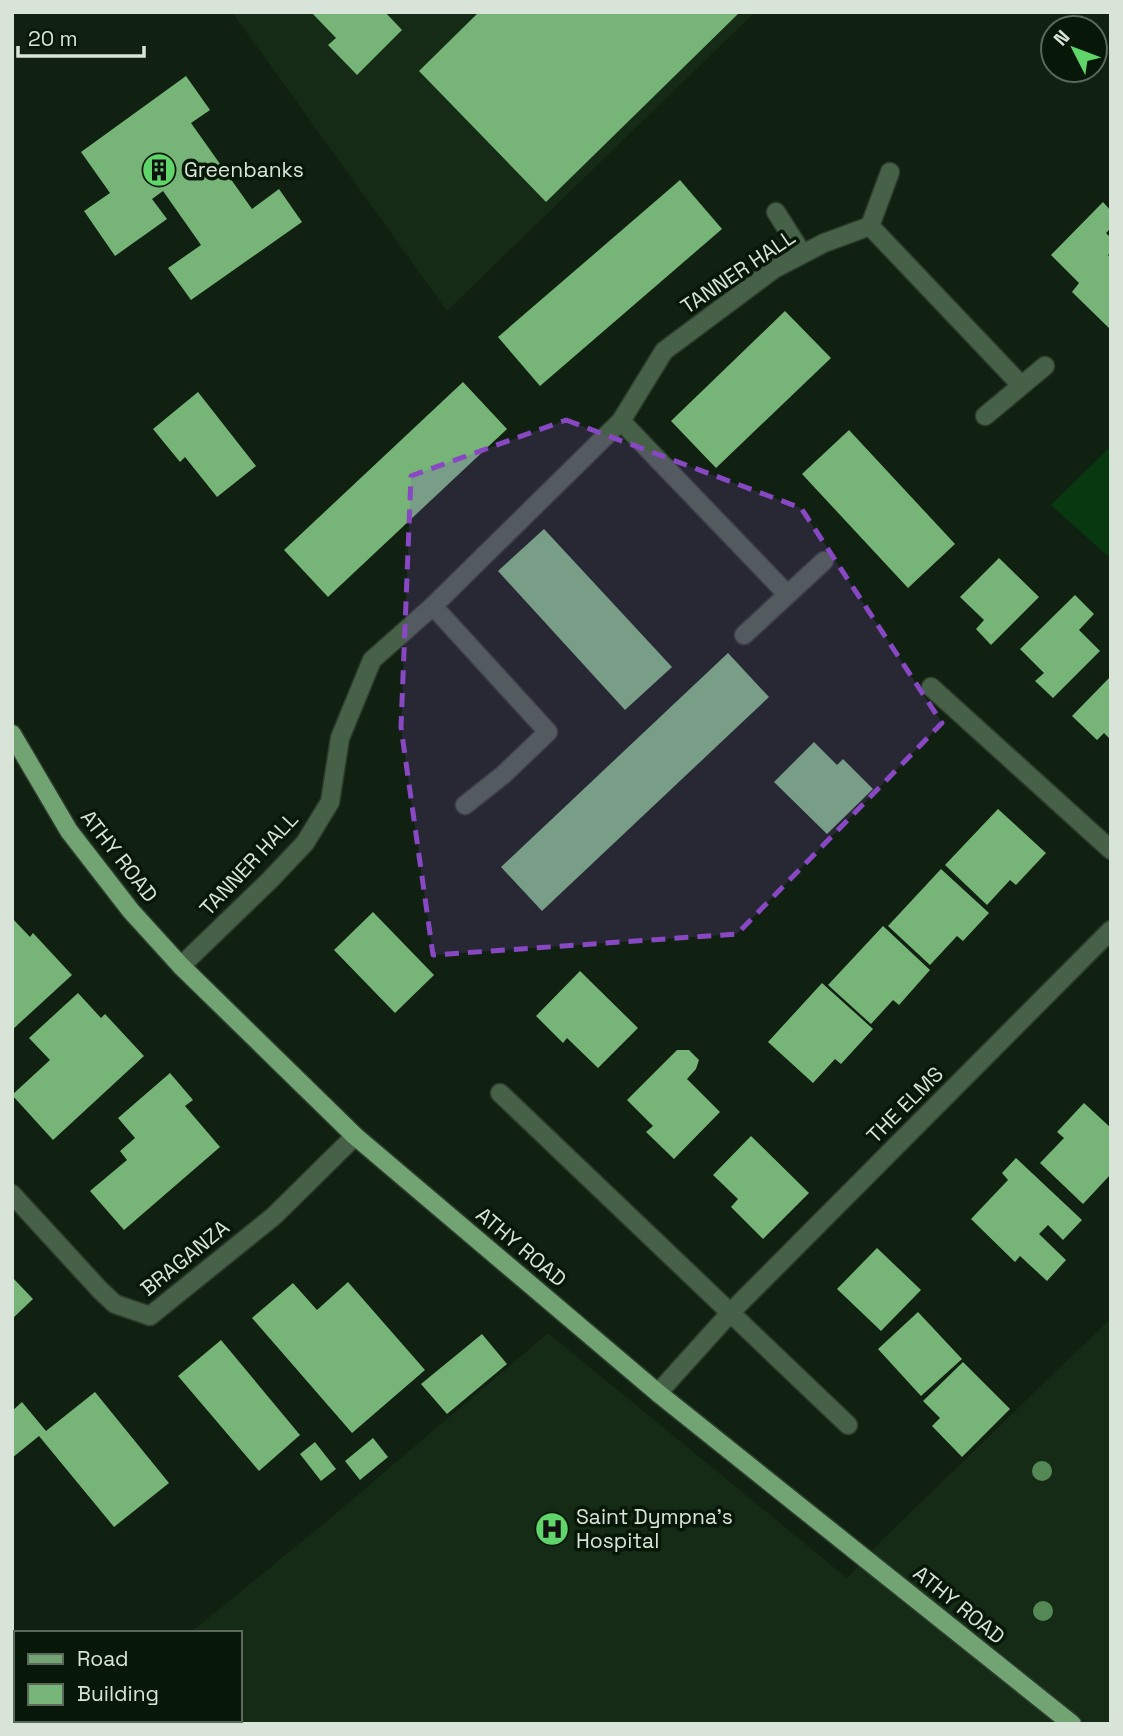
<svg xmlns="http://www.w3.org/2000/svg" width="1123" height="1736" font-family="'Space Grotesk',sans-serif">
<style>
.built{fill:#152b16}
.green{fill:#08380f}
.building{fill:#76b478}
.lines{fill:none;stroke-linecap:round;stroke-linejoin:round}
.minor-casing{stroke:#2c3c2d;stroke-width:21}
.major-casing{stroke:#2c3c2d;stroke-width:21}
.minor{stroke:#476048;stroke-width:18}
.major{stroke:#71a472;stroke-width:18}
.tree{fill:#548956}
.marked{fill:#8948c3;fill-opacity:0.2;stroke:#8948c3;stroke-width:5;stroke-dasharray:14 9;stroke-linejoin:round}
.labels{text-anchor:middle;stroke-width:7;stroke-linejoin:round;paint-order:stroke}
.poi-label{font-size:21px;fill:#d9e4d9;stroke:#071708;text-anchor:start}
.street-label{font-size:21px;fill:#d9e4d9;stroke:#071708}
</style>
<rect width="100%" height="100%" fill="#102111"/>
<g class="built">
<path d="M232 12H755L447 311Z"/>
<path d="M1111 1318V1724H78L83 1720H240V1633H190L333 1516 548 1333 847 1578 880 1542Z"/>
</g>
<path class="green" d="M1111 446V559L1051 505Z"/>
<g class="building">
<path d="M311 12H385L402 30 357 75 328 45 336 38Z"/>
<path d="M479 12H740L546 202 419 71Z"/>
<path d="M186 76 210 110 191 123 252 209 279 189 302 222 191 300 168 268 201 245 163 191 152 199 167 219 115 256 84 211 110 193 81 152Z"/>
<path d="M680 180 722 229 540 386 498 337Z"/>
<path d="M1103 202 1111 211V228L1106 233 1111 238V252L1108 255 1111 258V330L1072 292 1079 283 1051 255Z"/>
<path d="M785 311 831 358 716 468 671 421Z"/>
<path d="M463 382 507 429 328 597 284 550Z"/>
<path d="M198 392 256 466 217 497 185 457 180 462 153 429Z"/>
<path d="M849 430 955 544 908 588 802 474Z"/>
<path d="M544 529 672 667 625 710 498 571Z"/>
<path d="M999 558 1039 597 991 645 976 629 984 620 960 597Z"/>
<path d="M1075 595 1094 614 1079 630 1100 651 1053 698 1035 681 1044 673 1020 649Z"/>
<path d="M728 653 769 697 542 911 501 867Z"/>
<path d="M1111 676V740L1104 733 1097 740 1072 716Z"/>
<path d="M814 742 837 765 843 759 873 789 827 834 774 782Z"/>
<path d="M998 809 1046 853 1016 885 1010 880 987 905 945 865Z"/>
<path d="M941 869 989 913 963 941 957 936 930 965 888 926Z"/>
<path d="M373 912 434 975 395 1013 334 950Z"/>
<path d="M12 918 30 937 33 933 72 975 12 1030Z"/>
<path d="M883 926 930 970 899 1005 893 1000 871 1024 828 985Z"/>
<path d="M580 971 638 1028 598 1068 567 1038 563 1043 536 1016Z"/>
<path d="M822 983 873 1029 841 1064 835 1059 813 1083 768 1042Z"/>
<path d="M78 993 101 1018 105 1014 144 1056 53 1140 12 1095 50 1060 29 1038Z"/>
<path d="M677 1050H689L699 1060 696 1069 687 1079 720 1112 674 1159 646 1132 653 1126 627 1100Z"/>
<path d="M170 1073 193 1100 185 1106 220 1147 124 1230 90 1191 127 1160 120 1151 135 1138 118 1118Z"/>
<path d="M1084 1103 1111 1128V1174L1083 1204 1040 1163 1064 1138 1057 1132Z"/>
<path d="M751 1136 809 1193 763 1239 731 1207 738 1199 713 1175Z"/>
<path d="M1016 1158 1082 1220 1063 1240 1048 1225 1039 1234 1066 1260 1047 1281 1020 1256 1015 1262 971 1219 1008 1180 1002 1173Z"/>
<path d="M877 1248 921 1290 881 1331 837 1289Z"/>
<path d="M12 1277 33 1299 12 1319Z"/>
<path d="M348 1282 425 1370 352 1433 252 1318 293 1283 317 1310Z"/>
<path d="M918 1312 962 1359 921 1396 878 1349Z"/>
<path d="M482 1334 507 1364 447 1414 421 1384Z"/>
<path d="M221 1340 300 1435 259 1471 178 1376Z"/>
<path d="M963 1362 1010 1409 962 1457 932 1426 940 1418 923 1401Z"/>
<path d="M95 1392 169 1483 114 1527 39 1436 12 1458V1411L22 1402 46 1431Z"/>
<path d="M373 1438 388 1457 360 1480 345 1461Z"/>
<path d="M315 1442 336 1469 321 1481 300 1454Z"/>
<path d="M12 1688 16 1693V1720H28L23 1724H12Z"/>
</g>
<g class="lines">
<g class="minor-casing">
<g id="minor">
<path d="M776 212 802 253"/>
<path d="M870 226 890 172"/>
<path d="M985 416 1045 366"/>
<path d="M621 421 787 594"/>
<path d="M433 606 548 732 503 775 465 805"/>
<path d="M744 635 824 561"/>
<path d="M931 687 1111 850"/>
<path d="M181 966 269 881 305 843 330 802 340 738 372 660 433 606 621 421 664 351 774 269 824 243 870 226 1021 385"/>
<path d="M500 1093 848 1425"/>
<path d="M12 1194 100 1290 115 1304 150 1316 274 1216 355 1136"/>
<path d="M658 1393 731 1312 1111 930"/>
</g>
</g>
<g class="major-casing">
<path id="major" d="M12 734 69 831 131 911 181 966 355 1136 658 1393 1072 1724"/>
</g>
<use href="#minor" class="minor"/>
<use href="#major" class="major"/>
</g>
<g class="tree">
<circle cx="1042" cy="1471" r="10"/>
<circle cx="1043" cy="1611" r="10"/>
</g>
<path class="marked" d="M566 420 801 508 942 723 737 934 433 955 401 727 411 476Z"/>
<defs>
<g id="building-disc" transform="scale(1.75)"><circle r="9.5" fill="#60d56a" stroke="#071708"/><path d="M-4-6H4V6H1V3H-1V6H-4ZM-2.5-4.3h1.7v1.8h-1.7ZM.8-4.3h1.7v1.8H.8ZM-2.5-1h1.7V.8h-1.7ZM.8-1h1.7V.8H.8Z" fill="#111"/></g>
<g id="hospital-disc" transform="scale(1.75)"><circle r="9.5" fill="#60d56a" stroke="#071708"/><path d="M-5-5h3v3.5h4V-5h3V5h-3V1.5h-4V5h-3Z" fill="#111"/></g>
</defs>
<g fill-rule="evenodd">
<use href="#building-disc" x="159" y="170"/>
<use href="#hospital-disc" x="552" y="1529"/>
</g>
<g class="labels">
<g class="poi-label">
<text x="184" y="177">Greenbanks</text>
<text x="576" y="1524">Saint Dympna's<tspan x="576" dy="24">Hospital</tspan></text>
</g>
<g class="street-label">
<text transform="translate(738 272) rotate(-34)" y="7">TANNER HALL</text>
<text transform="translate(119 856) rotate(52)" y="7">ATHY ROAD</text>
<text transform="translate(249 864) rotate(-47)" y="7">TANNER HALL</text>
<text transform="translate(905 1105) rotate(-45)" y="7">THE ELMS</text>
<text transform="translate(521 1247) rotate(40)" y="7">ATHY ROAD</text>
<text transform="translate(185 1258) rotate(-39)" y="7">BRAGANZA</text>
<text transform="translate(959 1605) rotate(39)" y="7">ATHY ROAD</text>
</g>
</g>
<rect width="1123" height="1736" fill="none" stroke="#d9e4d9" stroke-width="28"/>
<rect x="14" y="1631" width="228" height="91" fill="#071708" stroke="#5b695c" stroke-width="2"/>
<rect x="28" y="1654" width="35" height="10" fill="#71a472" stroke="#5b695c" stroke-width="2"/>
<text x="77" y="1666" font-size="21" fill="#d9e4d9">Road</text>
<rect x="28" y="1684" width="35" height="21" fill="#76b478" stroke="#5b695c" stroke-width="2"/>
<text x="77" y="1701" font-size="21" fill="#d9e4d9">Building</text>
<g transform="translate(1074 49) rotate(312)"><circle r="33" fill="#071708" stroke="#5b695c" stroke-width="2"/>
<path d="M0-5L12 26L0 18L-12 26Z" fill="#60d56a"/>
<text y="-10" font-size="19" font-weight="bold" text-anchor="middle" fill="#d9e4d9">N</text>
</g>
<path d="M18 46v10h126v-10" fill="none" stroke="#d9e4d9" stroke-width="3.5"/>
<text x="28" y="46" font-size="21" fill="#d9e4d9" stroke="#071708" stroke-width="5" paint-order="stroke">20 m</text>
</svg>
